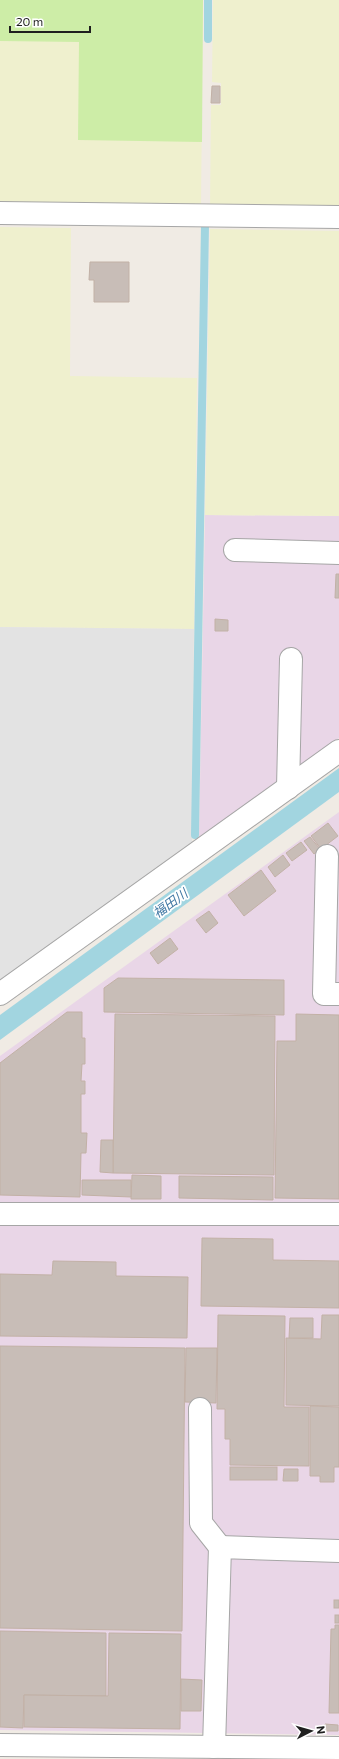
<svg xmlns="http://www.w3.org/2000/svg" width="339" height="1759" font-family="Commissioner,'Noto Sans JP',sans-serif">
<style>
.industrial{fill:#e9d6e7}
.farmland{fill:#eff0ce}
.grass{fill:#cdeda7}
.parking{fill:#e3e3e3}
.water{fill:#a2d5e0}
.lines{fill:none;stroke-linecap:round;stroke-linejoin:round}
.stream{stroke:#a2d5e0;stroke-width:8}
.building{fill:#c8bdb7;stroke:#c2b1a6}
.minor-casing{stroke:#a6a6a6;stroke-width:24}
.minor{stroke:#fff;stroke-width:22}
.labels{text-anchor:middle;stroke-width:3.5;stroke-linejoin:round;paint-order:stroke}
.water-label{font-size:13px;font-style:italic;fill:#4178a4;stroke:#fff}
</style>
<rect width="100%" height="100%" fill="#f0ebe4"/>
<g class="industrial">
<path d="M205 515 339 516V738L199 837Z"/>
<path d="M339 812V1205L0 1202V1056Z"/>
<path d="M191 1222 339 1224V1735L0 1730V1223L191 1226Z"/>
</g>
<g class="farmland">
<path d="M0 0H203L201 207 0 205Z"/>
<path d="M213 0H339V210L210 208 211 105H221V83L212 82Z"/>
<path d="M0 227 71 228 70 376 197 378 194 629 0 627Z"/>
<path d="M210 229 339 231V516L205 515Z"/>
</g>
<path class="grass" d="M0 0H203L202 142 78 140 79 42 0 41Z"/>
<path class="parking" d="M0 627 194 629 192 842 0 981Z"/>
<path class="water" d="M339 768V792L0 1040V1015Z"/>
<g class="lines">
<g class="stream">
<path d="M208 39V0"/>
<path d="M195 835 205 225"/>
</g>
</g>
<g class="building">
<path d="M212 86H220V103H211Z"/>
<path d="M90 262H129V302H94V280H89Z"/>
<path d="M336 574H339V598H335Z"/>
<path d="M215 619 228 620V631H215Z"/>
<path d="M328 823 338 836 321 849 311 836Z"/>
<path d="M310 837 320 849 314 854 304 841Z"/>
<path d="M301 842 307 850 292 861 286 853Z"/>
<path d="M283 855 290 865 275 877 268 867Z"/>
<path d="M261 870 276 891 244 916 228 895Z"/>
<path d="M209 911 218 923 206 933 196 920Z"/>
<path d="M170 938 178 949 158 964 150 953Z"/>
<path d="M118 978 284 980V1015L104 1012V988Z"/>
<path d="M67 1012H82V1038H85V1064H82L81 1081H85V1094H81V1133H87L86 1153H81L80 1197 0 1195V1063Z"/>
<path d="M115 1014 275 1016 274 1175 113 1173Z"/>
<path d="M296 1014 339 1015V1199L275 1198 277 1041H296Z"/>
<path d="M101 1140H113V1173L100 1172Z"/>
<path d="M132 1175 161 1176V1199H131Z"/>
<path d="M179 1176 273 1177V1200L179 1198Z"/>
<path d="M82 1180H131V1197L82 1195Z"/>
<path d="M202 1238 273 1239V1260L339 1261V1308L201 1306Z"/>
<path d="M53 1261 116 1262V1276L188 1277 187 1338 0 1336V1274L52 1275Z"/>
<path d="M218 1315 285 1316 284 1407H309V1466L230 1465V1439H225V1409H217Z"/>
<path d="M322 1315H339V1406L286 1405V1338L321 1339Z"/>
<path d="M290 1318H313V1338H289Z"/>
<path d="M0 1346 185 1348 182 1631 0 1628Z"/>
<path d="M186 1348H217L216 1403 185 1402Z"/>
<path d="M310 1406 339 1407V1467H334V1482H320V1476H310Z"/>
<rect x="230" y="1467" width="47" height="13"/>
<path d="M284 1469H298V1481H283Z"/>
<rect x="334" y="1600" width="5" height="8"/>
<rect x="335" y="1615" width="4" height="8"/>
<path d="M335 1625H339V1713H329L331 1629H335Z"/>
<path d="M0 1631 106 1633V1696L24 1695 23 1728 0 1727Z"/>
<path d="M109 1633 181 1634 180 1729 24 1727V1695L108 1696Z"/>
<path d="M181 1679 202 1680 201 1711H181Z"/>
<path d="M325 1724 338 1725V1731H324Z"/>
</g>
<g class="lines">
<g class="minor-casing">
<g id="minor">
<path d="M0 213 339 217"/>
<path d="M235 550 339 553"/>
<path d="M288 788 291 659"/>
<path d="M327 856 324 994H339"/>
<path d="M0 994 339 751"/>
<path d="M0 1214H339"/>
<path d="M200 1409 201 1523 220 1547"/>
<path d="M0 1745 339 1748"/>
<path d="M214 1747 220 1547 339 1551"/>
</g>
</g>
<use href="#minor" class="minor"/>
</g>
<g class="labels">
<g class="water-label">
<text transform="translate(170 903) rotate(-36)" y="5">福田川</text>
</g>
</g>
<g transform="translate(311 1731) rotate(84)" stroke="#ffffff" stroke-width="3" paint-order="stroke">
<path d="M0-3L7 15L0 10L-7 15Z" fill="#1f1f1f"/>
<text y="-6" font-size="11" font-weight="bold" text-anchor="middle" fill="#1f1f1f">N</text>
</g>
<path d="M10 26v6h80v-6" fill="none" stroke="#1f1f1f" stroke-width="2"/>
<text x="16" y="26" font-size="12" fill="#1f1f1f" stroke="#ffffff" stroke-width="3" paint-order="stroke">20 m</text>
</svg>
